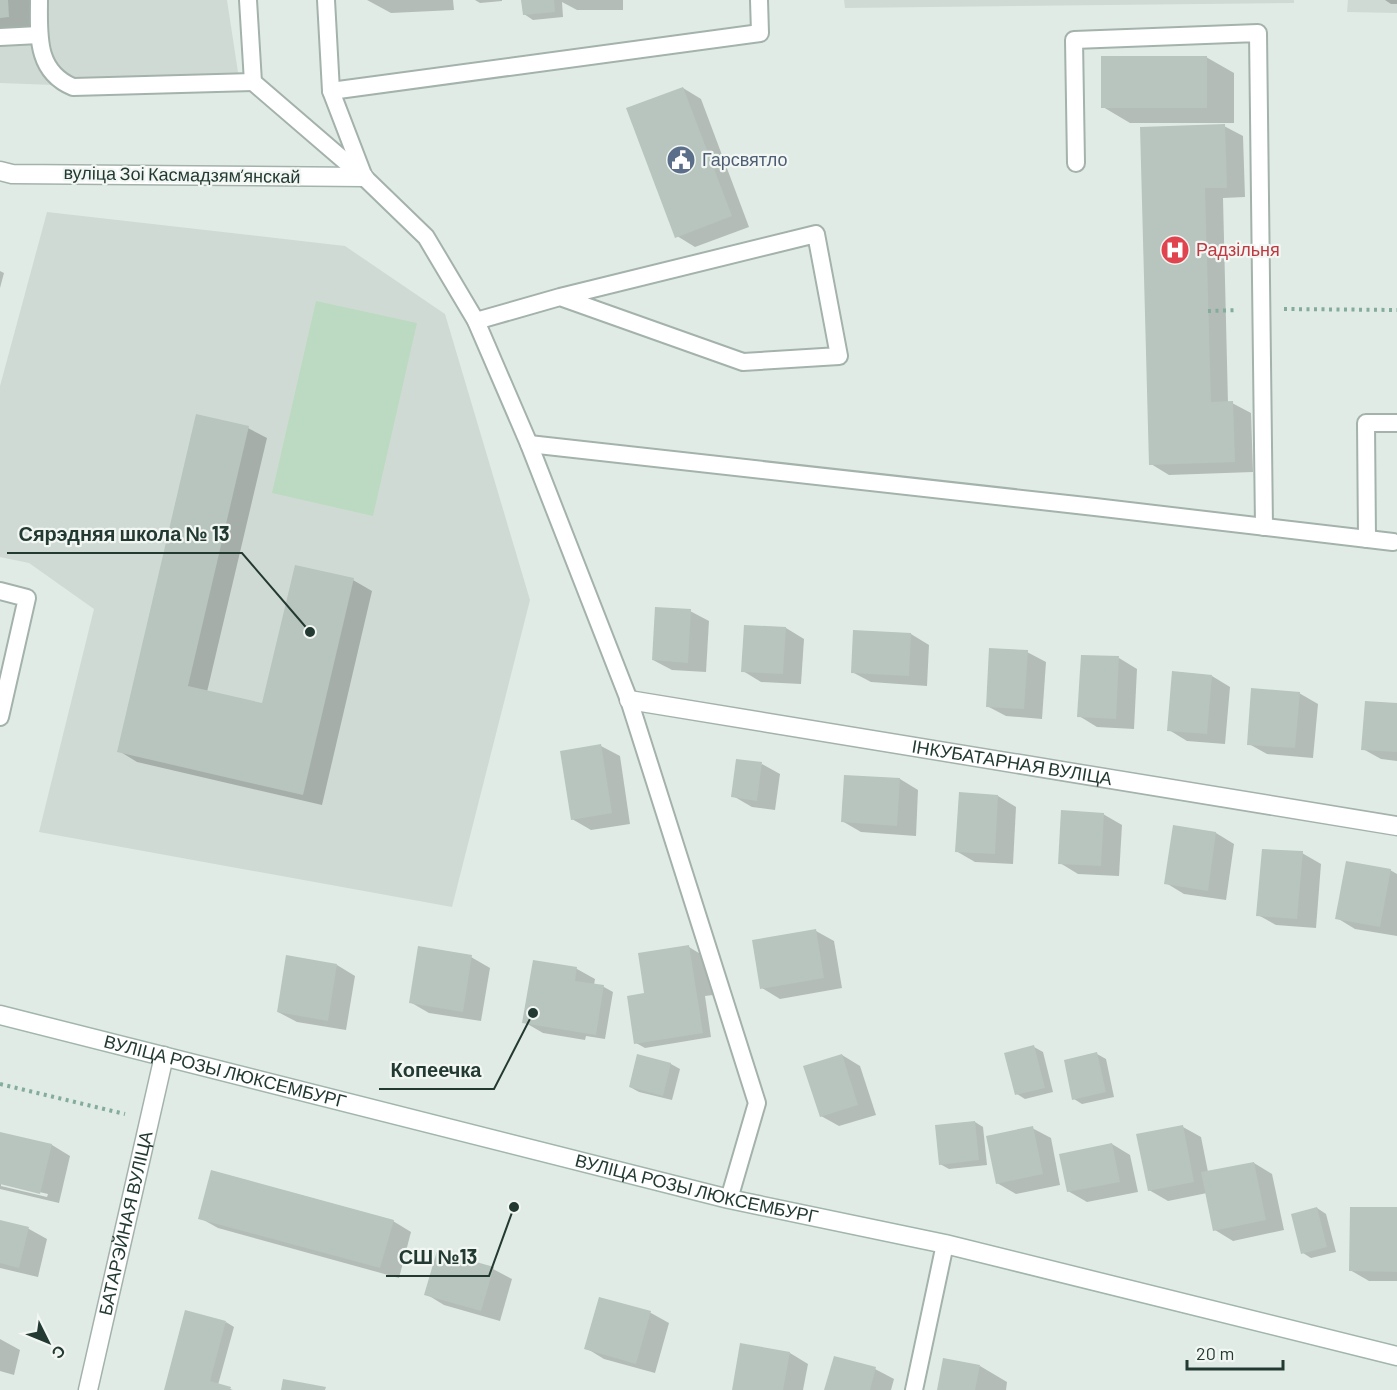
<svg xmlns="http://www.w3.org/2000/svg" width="1397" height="1390" font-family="Barlow,sans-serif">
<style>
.built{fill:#d0dad4}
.green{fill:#bcdac1}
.shadow{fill:#0003;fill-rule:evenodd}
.building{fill:#b7c5be}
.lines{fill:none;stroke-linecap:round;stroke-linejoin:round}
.lane-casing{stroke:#a4b2ac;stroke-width:20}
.street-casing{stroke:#a4b2ac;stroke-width:21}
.secondary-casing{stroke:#a1b5ac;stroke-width:21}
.path{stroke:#84ac9c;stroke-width:4;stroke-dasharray:3 4.5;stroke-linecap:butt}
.lane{stroke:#fff;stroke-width:16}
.street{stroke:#fff;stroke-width:18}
.secondary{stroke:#fff;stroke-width:18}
.labels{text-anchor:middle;stroke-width:4.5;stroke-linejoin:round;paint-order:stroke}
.service-label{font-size:18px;fill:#4e5e75;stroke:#f2f7f4;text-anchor:start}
.street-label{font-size:18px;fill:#233a32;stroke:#f2f7f4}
.health-label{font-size:18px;fill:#be3a42;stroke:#f2f7f4;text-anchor:start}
.leader{fill:none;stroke:#233a32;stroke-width:2}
.callout-dot{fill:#233a32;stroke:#f2f7f4;stroke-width:2}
.callout-label{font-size:20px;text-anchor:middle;font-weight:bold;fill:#233a32;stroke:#f2f7f4;stroke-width:4.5;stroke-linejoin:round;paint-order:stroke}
</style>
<rect width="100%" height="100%" fill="#e1ebe6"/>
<g class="built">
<path d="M0 0H227L241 92 0 83Z"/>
<path d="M844 0H1294V3L845 8Z"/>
<path d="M1348 0H1397V13L1347 12Z"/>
<path d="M47 212 345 246 445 314 530 600 452 907 39 832 94 609 29 563 0 557V386Z"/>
</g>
<path class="green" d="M316 301 417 323 373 516 272 493Z"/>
<g class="shadow">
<path d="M0 0H35L36 32 0 34Z"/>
<path d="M367 0H453L454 10 391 13Z"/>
<path d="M475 0H502V1L480 3Z"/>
<path d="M523 0H623V10H577L562 2 563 17 533 20 524 14Z"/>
<path d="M1385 0H1397V4H1391Z"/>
<path d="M1206 57 1234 73V123H1130L1103 107Z"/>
<path d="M683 88 701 99 749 227 695 247 677 236Z"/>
<path d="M1224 126 1243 136 1245 197 1223 198 1228 403H1232L1251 413 1253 472 1169 475 1151 464 1141 128Z"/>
<path d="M0 271 4 273 0 288Z"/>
<path d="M248 428 267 438 207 692 264 705 353 580 372 591 322 805 137 762 119 751Z"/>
<path d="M690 611 709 621 706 672 672 670 653 660Z"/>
<path d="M786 628 804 639 801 684 761 682 743 671Z"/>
<path d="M911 634 929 645 927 686 871 682 852 672Z"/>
<path d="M1027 652 1046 662 1042 719 1006 716 987 706Z"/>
<path d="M1119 658 1137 669 1134 729 1097 727 1079 716Z"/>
<path d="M1212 676 1230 687 1225 744 1187 741 1169 730Z"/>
<path d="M1299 693 1318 704 1313 758 1267 754 1249 744Z"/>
<path d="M1397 704V761L1381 759 1363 749Z"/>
<path d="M601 746 620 756 630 824 591 830 572 819Z"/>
<path d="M762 764 780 774 775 810 752 807 733 796Z"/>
<path d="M845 776 900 779 918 790 916 836 861 832 842 821Z"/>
<path d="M998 796 1016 807 1013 864 975 862 956 851Z"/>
<path d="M1103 814 1122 825 1119 876 1078 874 1060 863Z"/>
<path d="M1174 827 1216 833 1234 844 1226 900 1184 894 1166 883Z"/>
<path d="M1302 853 1321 864 1316 928 1276 925 1258 915Z"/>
<path d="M1390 870 1397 874V936L1355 929 1337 918Z"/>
<path d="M816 931 834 941 842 988 780 999 762 988Z"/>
<path d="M689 947 707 958 713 995 705 996 711 1037 645 1048 636 1043 646 994Z"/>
<path d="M471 957 490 968 481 1021 429 1013 410 1002Z"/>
<path d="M534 961 577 969 595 979 594 985 604 987 613 992 605 1039 586 1036 585 1040 543 1033 524 1022Z"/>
<path d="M337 965 355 976 346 1030 297 1022 278 1012Z"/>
<path d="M1034 1047 1043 1052 1053 1092 1025 1099 1017 1094Z"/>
<path d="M1097 1054 1106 1059 1114 1097 1082 1104 1074 1099Z"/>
<path d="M842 1055 860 1066 876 1115 839 1126 821 1116Z"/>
<path d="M638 1056 671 1064 680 1069 672 1100 639 1092 630 1087Z"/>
<path d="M975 1122 983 1127 987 1165 949 1169 940 1164Z"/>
<path d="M1183 1127 1201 1137 1208 1172 1254 1163 1272 1174 1284 1230 1233 1241 1215 1230 1207 1193 1168 1201 1149 1190Z"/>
<path d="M1032 1128 1051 1138 1060 1185 1016 1194 997 1183Z"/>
<path d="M0 1133 52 1145 70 1156 59 1203 0 1189ZM1 1183 48 1194 47 1197 1 1186Z"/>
<path d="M1112 1144 1130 1155 1138 1192 1087 1202 1068 1191Z"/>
<path d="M1317 1208 1326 1214 1336 1252 1311 1258 1303 1253Z"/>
<path d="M1397 1209V1281H1369L1350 1270Z"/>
<path d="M200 1218 393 1221 411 1232 399 1278 218 1228Z"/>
<path d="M0 1222 29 1229 47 1239 38 1277 0 1268Z"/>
<path d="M493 1269 512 1279 500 1321 444 1305 426 1294Z"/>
<path d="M600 1298 651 1313 669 1323 655 1373 604 1359 586 1348Z"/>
<path d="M226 1322 234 1327 218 1385 233 1390H165Z"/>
<path d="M0 1339 20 1350 14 1375 0 1371Z"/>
<path d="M790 1353 808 1364 803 1390H733Z"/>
<path d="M980 1366 1007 1382 1006 1390H938Z"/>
<path d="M875 1369 894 1379 891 1390H825Z"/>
</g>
<g class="building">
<path d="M0 0H8L9 17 0 18Z"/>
<path d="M521 0H554L555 12 523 15Z"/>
<rect x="1101" y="56" width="106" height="52"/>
<path d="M683 87 732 216 675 238 626 108Z"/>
<path d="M1225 124 1227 188H1205L1211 402 1233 401 1235 462 1149 465 1140 127Z"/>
<path d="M196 414 249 426 188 686 262 703 295 565 354 578 303 795 117 752Z"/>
<path d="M655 607 691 609 688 663 652 660Z"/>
<path d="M744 625 786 627 783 674 741 672Z"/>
<path d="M853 630 911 633 909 676 851 673Z"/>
<path d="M989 648 1028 650 1024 709 986 707Z"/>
<path d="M1081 655 1119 656 1116 719 1077 717Z"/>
<path d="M1172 671 1212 675 1207 734 1167 731Z"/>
<path d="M1251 688 1300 692 1295 748 1247 745Z"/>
<path d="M1365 701 1397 703V752L1361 750Z"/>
<path d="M601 744 612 813 571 820 560 751Z"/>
<path d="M736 759 762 762 757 801 731 797Z"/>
<path d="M844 775 900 778 897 826 841 822Z"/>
<path d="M959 792 998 795 995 854 955 852Z"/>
<path d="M1061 810 1104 813 1101 866 1058 864Z"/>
<path d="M1173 825 1216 832 1208 891 1164 884Z"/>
<path d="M1262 849 1303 851 1297 919 1256 916Z"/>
<path d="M1346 861 1391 869 1380 927 1335 919Z"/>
<path d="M816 929 824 978 760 989 752 940Z"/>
<path d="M689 945 703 1033 634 1044 627 996 644 993 638 953Z"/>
<path d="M418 946 472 955 463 1012 409 1003Z"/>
<path d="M286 955 337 964 328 1021 277 1012Z"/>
<path d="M533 960 577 967 575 981 604 985 596 1035 522 1023Z"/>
<path d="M1034 1045 1045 1088 1015 1095 1004 1053Z"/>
<path d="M1097 1052 1106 1092 1072 1100 1064 1060Z"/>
<path d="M637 1054 671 1063 663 1096 629 1087Z"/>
<path d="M842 1054 858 1105 820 1117 803 1066Z"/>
<path d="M975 1121 979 1160 939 1165 935 1125Z"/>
<path d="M1183 1125 1194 1182 1148 1191 1136 1134Z"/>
<path d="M1033 1126 1043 1174 996 1184 986 1136Z"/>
<path d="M0 1132 52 1144 40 1194 0 1184Z"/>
<path d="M1112 1143 1120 1182 1067 1192 1059 1154Z"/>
<path d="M1254 1162 1266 1220 1213 1231 1201 1172Z"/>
<path d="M211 1170 394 1220 380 1268 198 1219Z"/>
<path d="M1317 1207 1327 1247 1301 1254 1291 1214Z"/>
<path d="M1350 1207H1397V1272L1349 1271Z"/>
<path d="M0 1220 29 1227 19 1268 0 1263Z"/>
<path d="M437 1251 494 1267 481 1311 424 1295Z"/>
<path d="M599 1297 651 1311 636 1364 584 1349Z"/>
<path d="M185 1310 226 1321 210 1381 231 1387 230 1390H164Z"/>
<path d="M740 1343 790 1352 783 1390H732Z"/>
<path d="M834 1356 876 1367 870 1390H824Z"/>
<path d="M943 1358 980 1365 975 1390H937Z"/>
<path d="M283 1379 326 1387 325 1390H281Z"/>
</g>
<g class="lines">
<g class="lane-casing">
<g id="lane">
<path d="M39 0C39 34 35 71 73 87L253 82"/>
<path d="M248 0 253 82 361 175"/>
<path d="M326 0 331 91 364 177 426 237 476 321 529 444 629 700 757 1103 729 1199"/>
<path d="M0 37 39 35"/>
<path d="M331 91 760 33 759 0"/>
<path d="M1076 163 1074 40 1258 33 1264 527"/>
<path d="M476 321 560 297 816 234 839 356 743 362 560 297"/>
<path d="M529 444 1095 507 1393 542"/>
<path d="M1367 539 1366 423H1397"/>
<path d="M0 591 27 598 0 717"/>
<path d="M914 1390 945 1244"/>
</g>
</g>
<g class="street-casing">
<g id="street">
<path d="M0 171 12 174 364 177"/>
<path id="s1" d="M629 700 1397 826"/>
<path id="s2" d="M88 1390 164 1056"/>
</g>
</g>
<g class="secondary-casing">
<g id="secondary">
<path id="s3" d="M0 1015 729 1199 945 1244 1397 1356"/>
</g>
</g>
<g class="path">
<path d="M1284 309 1397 310"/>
<path d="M1208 311 1238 310"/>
<path d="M0 1084 125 1114"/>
</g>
<use href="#lane" class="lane"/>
<use href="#street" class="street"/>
<use href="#secondary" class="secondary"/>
</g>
<defs>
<g id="civic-disc" transform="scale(1.5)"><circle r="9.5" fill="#5c6f8a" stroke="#f2f7f4"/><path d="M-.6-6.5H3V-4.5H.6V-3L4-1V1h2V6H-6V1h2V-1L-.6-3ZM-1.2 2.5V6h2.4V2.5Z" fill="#fff"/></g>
<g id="hospital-disc" transform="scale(1.5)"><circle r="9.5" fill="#e0444e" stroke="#f2f7f4"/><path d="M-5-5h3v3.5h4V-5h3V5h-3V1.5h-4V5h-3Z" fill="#fff"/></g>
</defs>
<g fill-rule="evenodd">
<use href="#civic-disc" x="681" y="160"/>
<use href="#hospital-disc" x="1175" y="250"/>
</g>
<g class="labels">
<g class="service-label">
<text x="702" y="166">Гарсвятло</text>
</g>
<g class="street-label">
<text transform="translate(182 175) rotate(1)" y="6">вуліца Зоі Касмадзямʼянскай</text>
<text dy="6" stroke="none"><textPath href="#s1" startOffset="388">ІНКУБАТАРНАЯ ВУЛІЦА</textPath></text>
<text dy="6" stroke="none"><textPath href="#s3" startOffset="232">ВУЛІЦА РОЗЫ ЛЮКСЕМБУРГ</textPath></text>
<text dy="6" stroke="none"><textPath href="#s3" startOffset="718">ВУЛІЦА РОЗЫ ЛЮКСЕМБУРГ</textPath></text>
<text dy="6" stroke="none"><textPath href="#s2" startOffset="171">БАТАРЭЙНАЯ ВУЛІЦА</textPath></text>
</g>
<g class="health-label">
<text x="1196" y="256">Радзільня</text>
</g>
</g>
<path class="leader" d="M310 632L242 553H7M533 1013L494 1089H379M514 1207L489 1276H386"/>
<g class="callout-dot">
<circle cx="310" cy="632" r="6"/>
<circle cx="533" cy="1013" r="6"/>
<circle cx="514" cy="1207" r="6"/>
</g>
<g class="callout-label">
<text x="124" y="541">Сярэдняя школа № 13</text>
<text x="436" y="1077">Копеечка</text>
<text x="438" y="1264">СШ №13</text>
</g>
<g transform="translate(48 1342) rotate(133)" stroke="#f2f7f4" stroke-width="4.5" paint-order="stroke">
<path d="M0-4.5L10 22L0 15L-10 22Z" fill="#233a32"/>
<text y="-9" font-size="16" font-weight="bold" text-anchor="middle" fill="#233a32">С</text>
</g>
<path d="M1187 1360v9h96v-9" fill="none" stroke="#233a32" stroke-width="3"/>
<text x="1196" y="1360" font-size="18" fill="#233a32" stroke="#f2f7f4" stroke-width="4.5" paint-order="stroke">20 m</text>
</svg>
